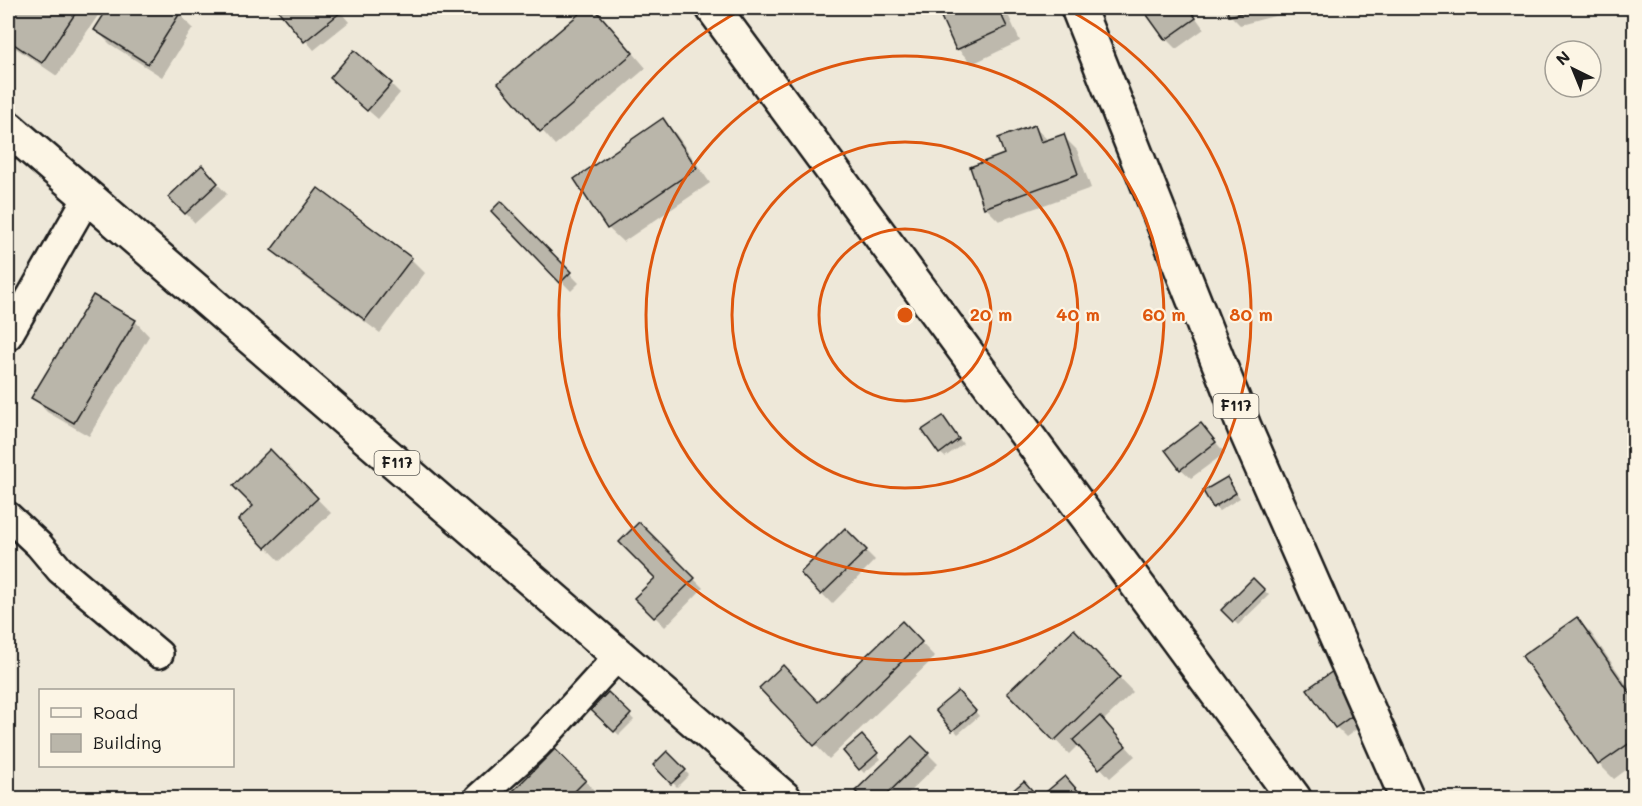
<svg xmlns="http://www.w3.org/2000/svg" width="1642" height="806" font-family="Mali,sans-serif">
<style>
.shadow{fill:#0003}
.building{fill:#bab6aa;stroke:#1c1c1c;stroke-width:1.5}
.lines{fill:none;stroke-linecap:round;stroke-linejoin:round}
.minor-casing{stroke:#1c1c1c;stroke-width:32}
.secondary-casing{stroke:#1c1c1c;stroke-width:38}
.primary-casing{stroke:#1c1c1c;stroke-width:38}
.minor{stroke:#fcf5e5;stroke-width:27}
.secondary{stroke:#fcf5e5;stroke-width:33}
.primary{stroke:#fcf5e5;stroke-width:33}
.ring{fill:none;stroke:#de560d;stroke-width:3}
.labels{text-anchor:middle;stroke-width:4.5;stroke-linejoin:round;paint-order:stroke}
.shield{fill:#fcf5e5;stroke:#5f5d58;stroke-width:1.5}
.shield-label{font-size:15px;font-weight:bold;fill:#1c1c1c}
.centre{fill:#de560d;stroke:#fcf5e5;stroke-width:3}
.ring-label{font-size:18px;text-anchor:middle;font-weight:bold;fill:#de560d;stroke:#fcf5e5;stroke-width:4.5;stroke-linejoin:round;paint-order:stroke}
</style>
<rect width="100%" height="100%" fill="#eee8d9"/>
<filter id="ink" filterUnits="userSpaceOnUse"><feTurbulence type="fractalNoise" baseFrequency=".0167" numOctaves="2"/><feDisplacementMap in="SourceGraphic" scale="12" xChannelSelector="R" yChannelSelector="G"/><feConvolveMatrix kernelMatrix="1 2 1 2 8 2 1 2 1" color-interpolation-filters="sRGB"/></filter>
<g filter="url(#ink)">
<g class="shadow">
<path d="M8 8H103L57 76 8 43Z"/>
<path d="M110 8H169L179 14 193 28 162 77 110 44 96 30Z"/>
<path d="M278 8H337L349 22 314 50Z"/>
<path d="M588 8H593L605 20 646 68 555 145 500 83Z"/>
<path d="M938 8H1005L1020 41 972 64 958 49Z"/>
<path d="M1144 8H1189L1204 29 1176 49 1166 39Z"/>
<path d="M1228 8H1300L1301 9 1240 25 1230 15Z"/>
<path d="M391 84 400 93 378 119 341 87Z"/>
<path d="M662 120 676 134 710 183 623 242 608 228Z"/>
<path d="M1034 127 1049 141 1063 136 1077 150 1091 188 999 221 985 207 1006 155Z"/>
<path d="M201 167 227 194 195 223 170 197Z"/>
<path d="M501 203 579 283 571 291 493 211Z"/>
<path d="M273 249 411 259 425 273 380 333 287 264Z"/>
<path d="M135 321 149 336 89 436 47 412 33 397Z"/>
<path d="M947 422 963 444 945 457 940 453Z"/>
<path d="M1201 425 1225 453 1191 478 1181 469Z"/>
<path d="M270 451 331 513 280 561 240 520 255 506Z"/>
<path d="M1227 479 1240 498 1219 511 1214 507Z"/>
<path d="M639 524 703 588 665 627 636 598 657 578Z"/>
<path d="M845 530 875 560 832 604 802 573Z"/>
<path d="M1253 580 1269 595 1238 625 1223 610Z"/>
<path d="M1577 619 1591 633 1634 695V766V764L1614 779 1600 765 1524 656Z"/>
<path d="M902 623 935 657 829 759 761 688 819 703Z"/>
<path d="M1088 645 1133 692 1103 721 1135 756 1110 778 1079 744 1069 754 1009 693Z"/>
<path d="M1309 690 1372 718 1346 737 1336 727Z"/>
<path d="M609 694 634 720 619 735 593 710Z"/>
<path d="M963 697 979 716 958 734 937 711Z"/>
<path d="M912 738 938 764 903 798H864L857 791Z"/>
<path d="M866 741 881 759 864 773 860 769Z"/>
<path d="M555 751 595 791 587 798H508Z"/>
<path d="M667 753 689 775 677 787 655 765Z"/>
<path d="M1065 778 1084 798H1041Z"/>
</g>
<g class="building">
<path d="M8 8H79L42 63 8 40Z"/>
<path d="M108 8H172L180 13 148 64 94 30Z"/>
<path d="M276 8H337L341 12 304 42Z"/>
<path d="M586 8H594L633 53 540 132 498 83Z"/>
<path d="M937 8H998L1007 27 956 50Z"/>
<path d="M1142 8H1188L1196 18 1165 40Z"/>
<path d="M1226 8H1262L1229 16Z"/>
<path d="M354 50 392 83 367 111 330 78Z"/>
<path d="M663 118 697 168 607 229 574 179Z"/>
<path d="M1035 125 1041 142 1064 134 1078 174 984 208 970 167 1004 154 998 138Z"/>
<path d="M202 165 218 183 185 214 168 197Z"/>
<path d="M318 188 412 258 365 320 271 250Z"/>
<path d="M501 201 571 272 560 283 491 211Z"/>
<path d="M93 295 136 320 74 423 31 398Z"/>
<path d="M943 416 959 439 939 454 922 430Z"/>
<path d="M1201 423 1216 442 1180 470 1165 450Z"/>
<path d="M270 449 318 498 265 548 238 520 253 506 233 486Z"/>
<path d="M1227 477 1236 493 1213 508 1203 491Z"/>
<path d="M639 522 695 578 654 618 634 598 655 578 619 542Z"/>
<path d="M845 528 867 550 821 595 800 573Z"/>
<path d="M1253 578 1265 590 1233 622 1221 610Z"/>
<path d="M1577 617 1634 699V740L1598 765 1522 656Z"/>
<path d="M902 621 922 642 814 746 759 688 783 665 818 702Z"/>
<path d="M1074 629 1120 677 1054 741 1007 693Z"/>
<path d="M1336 669 1363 708 1335 728 1307 689Z"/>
<path d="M958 691 976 711 952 731 935 710Z"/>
<path d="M608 692 631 714 614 732 591 710Z"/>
<path d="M1100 716 1126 746 1099 769 1073 740Z"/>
<path d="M862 735 878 753 859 770 843 751Z"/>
<path d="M912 736 929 753 883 798H862L855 791Z"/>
<path d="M555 749 586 780 568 798H506Z"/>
<path d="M667 751 686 770 671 784 653 765Z"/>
<path d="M1065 776 1079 792 1071 798H1039Z"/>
<path d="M1024 781 1039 798H1004Z"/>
</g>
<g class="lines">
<g class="minor-casing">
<g id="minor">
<path d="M8 336 88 196"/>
<path d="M8 516 39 545 60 570 159 654"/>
<path d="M478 798 537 745 619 655"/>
</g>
</g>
<g class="secondary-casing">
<path id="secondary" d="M713 8 1294 798"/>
</g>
<g class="primary-casing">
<g id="primary">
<path d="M1078 8 1245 429 1407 798"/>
<path d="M8 128 784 798"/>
</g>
</g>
<use href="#minor" class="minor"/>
<use href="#secondary" class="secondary"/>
<use href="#primary" class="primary"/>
</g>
</g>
<g class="ring">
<circle cx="905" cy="315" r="86"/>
<circle cx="905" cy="315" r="173"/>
<circle cx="905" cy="315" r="259"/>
<path d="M1065 8A346 346 0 1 1 745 8"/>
</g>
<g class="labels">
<g class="shield">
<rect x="1213.5" y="394" width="45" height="24" rx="4.5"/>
<rect x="374.5" y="451" width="45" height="24" rx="4.5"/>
</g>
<g class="shield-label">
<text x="1236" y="411">F117</text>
<text x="397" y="468">F117</text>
</g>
</g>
<circle cx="905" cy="315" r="9" class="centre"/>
<g class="ring-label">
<text x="991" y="321">20 m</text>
<text x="1078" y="321">40 m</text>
<text x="1164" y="321">60 m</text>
<text x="1251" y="321">80 m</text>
</g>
<rect width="1642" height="806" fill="none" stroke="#fcf5e5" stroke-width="30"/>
<rect x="15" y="15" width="1612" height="776" fill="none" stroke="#1c1c1c" stroke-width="2" filter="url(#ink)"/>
<rect x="39" y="689" width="195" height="78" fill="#fcf5e5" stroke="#a29e95" stroke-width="1.5"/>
<rect x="51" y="708" width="30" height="9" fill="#fcf5e5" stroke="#a29e95" stroke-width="1.5"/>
<text x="93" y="719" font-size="18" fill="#1c1c1c">Road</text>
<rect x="51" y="734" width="30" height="18" fill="#bab6aa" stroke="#a29e95" stroke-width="1.5"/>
<text x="93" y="749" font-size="18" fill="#1c1c1c">Building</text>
<g transform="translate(1573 69) rotate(317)"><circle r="28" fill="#fcf5e5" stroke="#a29e95" stroke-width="1.5"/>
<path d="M0-4.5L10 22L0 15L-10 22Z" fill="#1c1c1c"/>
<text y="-9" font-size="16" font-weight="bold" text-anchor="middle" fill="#1c1c1c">N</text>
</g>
</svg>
